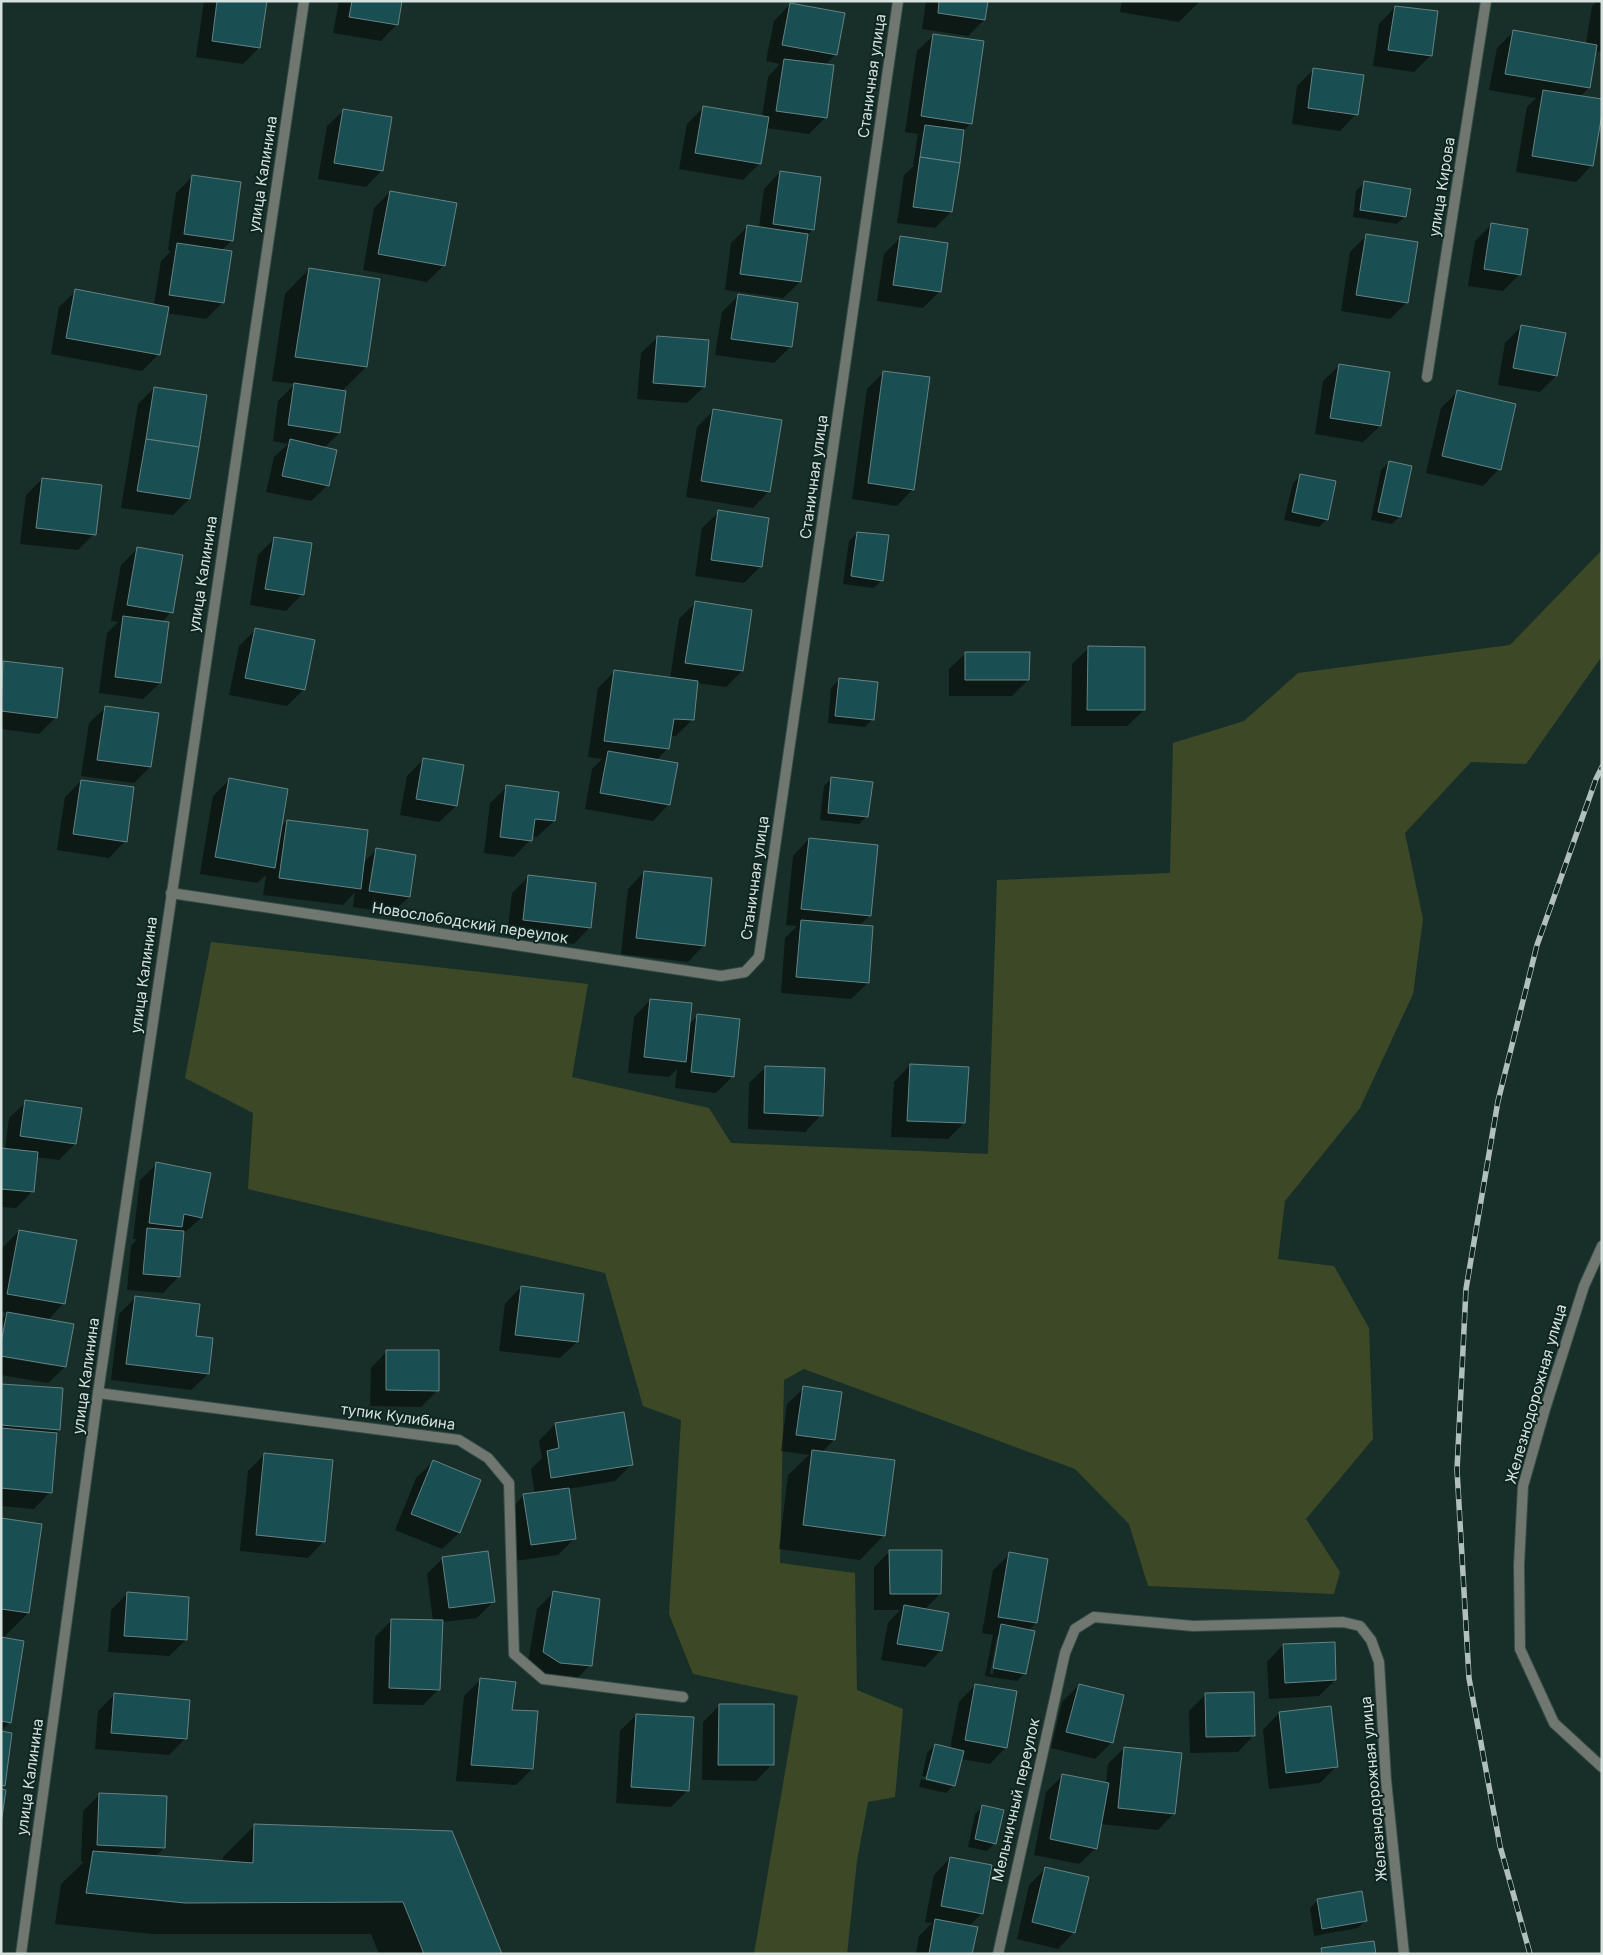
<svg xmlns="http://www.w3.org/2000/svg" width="1603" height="1955" font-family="Inter,sans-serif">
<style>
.green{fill:#3d4926}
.shadow{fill:#0007;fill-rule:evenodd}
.building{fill:#194e52;stroke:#668284}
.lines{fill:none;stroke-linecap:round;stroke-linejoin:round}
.minor-casing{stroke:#364c46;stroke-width:12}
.minor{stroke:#6f7770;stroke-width:10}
.rail-casing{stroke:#b1c0bb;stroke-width:5.5}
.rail{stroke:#0e2520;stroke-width:4;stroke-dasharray:11;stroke-linecap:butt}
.labels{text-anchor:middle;stroke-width:4;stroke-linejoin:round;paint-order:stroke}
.street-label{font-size:15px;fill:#d5e2de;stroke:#0e2520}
</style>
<rect width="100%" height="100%" fill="#182f29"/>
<path class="green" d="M1602 550V656L1526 764 1471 762 1405 833 1423 919 1413 994 1360 1108 1285 1201 1278 1259 1334 1266 1369 1328 1373 1439 1306 1519 1340 1572 1334 1594 1148 1586 1129 1524 1075 1469 804 1369 784 1380 780 1563 855 1573 857 1690 903 1709 895 1797 868 1802 857 1861 847 1954H754L798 1696 693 1674 669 1614 681 1420 643 1406 605 1273 248 1189 253 1113 185 1078 211 942 588 984 572 1077 709 1108 731 1143 988 1154 997 880 1170 873 1173 743 1244 721 1298 673 1510 645Z"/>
<g class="shadow">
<path d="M204 1H266L259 48 243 64 196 57Z"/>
<path d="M339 1H401L397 24 381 41 333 33Z"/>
<path d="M926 1H987L984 20 968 36 922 29Z"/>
<path d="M1122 1H1200L1179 22 1120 12Z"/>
<path d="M1597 1H1602V52L1595 51 1589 88 1579 97 1592 165 1576 182 1516 172 1527 107 1536 98 1489 90 1497 48 1513 32 1586 44 1592 6Z"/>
<path d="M790 4 843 14 835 55 825 65 826 117 809 134 766 128 760 163 743 180 679 169 687 124 703 108 762 117 768 77 780 64 766 61 774 21Z"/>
<path d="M1395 7 1431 55 1414 72 1373 66 1379 24Z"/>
<path d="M934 35 971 123 963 131 951 212 935 228 897 223 904 175 915 165H913L918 134 905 132 917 51Z"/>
<path d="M1314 69 1356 114 1340 131 1292 124 1297 86Z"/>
<path d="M344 110 382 170 366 187 318 179 327 126Z"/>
<path d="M780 172 813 229 806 236 800 282 783 298 725 290 731 243 748 226 759 228 764 189Z"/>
<path d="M193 176 240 183 231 241 221 251 223 302 206 319 166 313 159 354 142 371 51 354 59 307 76 291 154 305 161 261 171 251 168 250 176 193Z"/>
<path d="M1364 183 1405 216 1397 224 1353 217 1356 191Z"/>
<path d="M390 192 444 265 427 282 363 270 374 208Z"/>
<path d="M1492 224 1520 274 1503 291 1468 286 1475 241Z"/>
<path d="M1367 235 1406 303 1390 319 1341 311 1350 252Z"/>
<path d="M901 237 939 292 923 308 877 301 884 254Z"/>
<path d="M309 269 366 367 341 392 339 433 324 448 328 485 311 501 266 492 274 457 288 444 273 441 278 401 295 384 272 381 285 294Z"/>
<path d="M738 296 790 347 774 363 715 355 722 312Z"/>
<path d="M1522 326 1556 376 1540 392 1498 385 1505 343Z"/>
<path d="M658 337 704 387 687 403 637 399 641 353Z"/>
<path d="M1340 365 1380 426 1363 442 1315 434 1323 381Z"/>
<path d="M884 372 913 489 897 506 852 499 867 389Z"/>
<path d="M154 388 189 499 173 515 121 508 138 404Z"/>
<path d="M1457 392 1499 469 1483 486 1426 473 1441 408Z"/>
<path d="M713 411 769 491 753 508 686 497 697 427Z"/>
<path d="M1389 462 1400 516 1392 524 1371 520 1381 470Z"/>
<path d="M1301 475 1327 519 1319 527 1284 520 1293 483Z"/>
<path d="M42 479 94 534 78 550 20 544 26 495Z"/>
<path d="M719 512 761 566 744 583 695 576 702 528Z"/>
<path d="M857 533 882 580 874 588 843 584 849 541Z"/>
<path d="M275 538 302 594 286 611 250 605 258 555Z"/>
<path d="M137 549 171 612 162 622 160 683 143 699 99 693 107 633 118 622 111 621 121 565Z"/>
<path d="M695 603 742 671 726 687 697 683 692 720 676 736H670L668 748 656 761 669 804 653 821 585 809 592 769 602 759 588 757 598 688 615 671 670 679 679 619Z"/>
<path d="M255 630 304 689 287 706 229 695 239 646Z"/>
<path d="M1089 648 1144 710 1127 726H1071L1072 664Z"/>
<path d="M966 653 1028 680 1012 696H949V669Z"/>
<path d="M3 662 56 717 39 734 1 729V664Z"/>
<path d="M839 680 873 719 865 727 828 723 831 688Z"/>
<path d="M106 707 150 767 134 783 81 776 89 723Z"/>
<path d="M424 759 456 806 439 822 400 815 407 776Z"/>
<path d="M832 778 867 816 859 824 820 820 824 786Z"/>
<path d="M229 780 280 828 287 821 363 863 376 850 409 897 392 913 353 907 355 892 343 905 263 895 266 875 257 883 200 874 213 796Z"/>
<path d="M81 781 125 841 109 858 57 850 65 797Z"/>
<path d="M507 787 554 821 537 837 531 836 530 840 514 857 484 853 490 803Z"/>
<path d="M809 839 870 915 859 926 868 983 851 999 781 993 785 938 797 926 786 925 793 856Z"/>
<path d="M644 872 704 945 688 962 621 954 628 889Z"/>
<path d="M529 876 590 927 574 944 507 936 512 893Z"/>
<path d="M650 1000 689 1024 698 1016 733 1076 716 1093 675 1088 677 1069 669 1077 628 1073 634 1017Z"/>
<path d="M910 1065 964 1123 948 1139 891 1137 894 1082Z"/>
<path d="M766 1067 821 1115 805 1132 748 1129 749 1083Z"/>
<path d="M26 1102 75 1144 59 1160 36 1157 32 1192 16 1208 1 1207V1150H5L9 1118Z"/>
<path d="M157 1164 210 1174 201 1218 183 1234 179 1276 163 1293 127 1290 131 1246 137 1239H133L140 1180Z"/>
<path d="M19 1231 75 1241 63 1304 47 1321 65 1367 48 1383 1 1375V1357L53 1366V1364L1 1354V1319L7 1313 1 1312V1256L3 1247Z"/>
<path d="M521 1287 577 1342 560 1358 499 1351 505 1304Z"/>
<path d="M136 1297 194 1337 208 1374 191 1390 111 1380 119 1314Z"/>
<path d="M387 1351 438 1390 421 1407 370 1406 371 1368Z"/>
<path d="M1 1385 59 1430 56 1432 50 1492 34 1509 1 1506Z"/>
<path d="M804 1388 834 1440 822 1452 884 1535 860 1560 779 1549 788 1475 809 1455 781 1451 787 1404Z"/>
<path d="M555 1424 632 1464 615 1481 568 1489 575 1538 558 1555 514 1561 508 1512 524 1495 535 1494 531 1469 542 1458 539 1441Z"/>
<path d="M265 1454 324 1541 308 1558 240 1551 248 1471Z"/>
<path d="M433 1462 459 1533 442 1549 395 1530 416 1478Z"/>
<path d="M1 1520 28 1613 2 1639 10 1722 1 1731Z"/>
<path d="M890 1551 940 1594 924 1610 941 1650 925 1667 881 1660 888 1623 900 1610H874V1567Z"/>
<path d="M1010 1554 1036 1623 1028 1631 1025 1673 1017 1681 985 1676 993 1635 982 1633 993 1570ZM997 1636H1000L993 1674H990Z"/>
<path d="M443 1558 494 1601 477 1618 442 1622 439 1689 423 1705 373 1704 375 1637 392 1620 433 1621 427 1574Z"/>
<path d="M553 1593 590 1665 574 1682 543 1679 527 1668 537 1609Z"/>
<path d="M127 1594 186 1640 169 1656 108 1652 111 1610Z"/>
<path d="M1283 1645 1335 1680 1319 1696 1269 1699 1267 1662Z"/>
<path d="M480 1680 511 1711 532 1769 516 1785 456 1781 464 1696Z"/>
<path d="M975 1685 1006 1747 990 1764 961 1759 954 1785 946 1793 919 1787 921 1779 950 1786V1783L922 1776 927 1753 935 1745 950 1749 959 1702Z"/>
<path d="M1079 1685 1111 1743 1095 1759 1051 1748 1062 1702Z"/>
<path d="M1206 1694 1254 1735 1238 1752 1190 1753 1189 1711Z"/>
<path d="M114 1695 186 1738 169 1755 95 1749 98 1711Z"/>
<path d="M719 1706 772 1764 756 1781 702 1780 703 1722Z"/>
<path d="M1330 1707 1337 1766 1320 1783 1269 1789 1263 1730 1279 1713Z"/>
<path d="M636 1715 688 1790 671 1807 616 1803 620 1731Z"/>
<path d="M1124 1748 1174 1813 1158 1830 1100 1824 1096 1848 1079 1864 1034 1855 1046 1792 1063 1775 1106 1784 1108 1764Z"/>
<path d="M100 1794 164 1848 155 1857 223 1862V1857L255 1825 451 1832 501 1954H379L371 1934H152L55 1924 61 1884 84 1862 81 1861 83 1811Z"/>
<path d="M982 1807 995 1843 987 1851 968 1847 975 1814Z"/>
<path d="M950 1858 982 1913 969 1926 971 1954H916L919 1936 932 1923 925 1922 934 1875Z"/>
<path d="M1046 1868 1074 1932 1058 1949 1017 1939 1029 1885Z"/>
<path d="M1318 1900 1366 1920 1358 1928 1314 1936 1310 1908Z"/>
</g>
<g class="building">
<path d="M217 1H267L260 48 212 41Z"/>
<path d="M352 1H402L398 25 349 17Z"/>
<path d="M939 1H988L985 20 938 13Z"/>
<path d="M790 3 845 13 837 55 782 45Z"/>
<path d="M1395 6 1438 11 1432 56 1388 50Z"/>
<path d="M1513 30 1597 45 1590 88 1505 74Z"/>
<path d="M933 34 984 41 972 124 921 116Z"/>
<path d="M784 59 834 65 827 118 776 111Z"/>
<path d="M1313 68 1364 75 1358 115 1308 108Z"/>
<path d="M1543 90 1602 99V114L1593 166 1532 156Z"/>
<path d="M703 106 769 117 761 164 695 153Z"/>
<path d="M343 109 392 117 383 171 334 163Z"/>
<path d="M925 125 964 130 960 163 920 157Z"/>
<path d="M920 157 960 163 952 212 913 207Z"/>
<path d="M780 171 821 177 814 230 773 224Z"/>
<path d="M192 175 241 182 233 241 184 234Z"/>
<path d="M1364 181 1411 189 1406 217 1360 210Z"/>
<path d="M390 191 457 203 445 266 378 254Z"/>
<path d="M1491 223 1528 229 1521 275 1484 269Z"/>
<path d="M747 225 808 234 801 282 740 274Z"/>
<path d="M1366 234 1418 242 1408 303 1356 295Z"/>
<path d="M900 236 948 243 941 292 893 285Z"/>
<path d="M177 243 232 251 224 303 169 295Z"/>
<path d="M309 268 380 279 367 367 295 357Z"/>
<path d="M75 289 169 307 160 355 66 338Z"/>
<path d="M738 294 798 303 792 347 731 339Z"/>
<path d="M1521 325 1566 333 1557 376 1513 368Z"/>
<path d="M657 336 709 340 705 387 653 383Z"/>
<path d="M1339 364 1390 372 1381 426 1330 418Z"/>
<path d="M883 371 930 377 914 490 868 483Z"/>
<path d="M294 383 346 391 340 433 288 425Z"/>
<path d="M154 387 207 395 199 447 146 439Z"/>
<path d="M1457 390 1516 404 1501 470 1442 456Z"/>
<path d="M713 409 782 420 770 492 701 481Z"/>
<path d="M146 439 199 447 190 499 137 491Z"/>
<path d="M290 439 337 450 329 486 282 476Z"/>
<path d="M1389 461 1412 466 1401 517 1378 512Z"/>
<path d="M1300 474 1336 481 1328 520 1292 512Z"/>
<path d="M42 478 102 485 96 535 36 528Z"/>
<path d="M718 510 769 518 762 567 711 560Z"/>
<path d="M857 532 889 535 883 581 851 576Z"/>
<path d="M274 537 312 543 304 595 265 589Z"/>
<path d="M137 547 183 555 173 613 127 605Z"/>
<path d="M695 601 752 610 743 671 685 663Z"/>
<path d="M123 616 169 622 161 683 115 677Z"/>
<path d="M255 628 315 640 305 690 245 678Z"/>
<path d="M1088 646 1145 647V710H1087Z"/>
<path d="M965 652H1030L1029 680H965Z"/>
<path d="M3 661 63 668 57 718 1 711Z"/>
<path d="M614 670 698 681 694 720 674 719 669 749 604 741Z"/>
<path d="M839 678 878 682 874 720 835 716Z"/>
<path d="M105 706 159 713 151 767 97 760Z"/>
<path d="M608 751 678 763 670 805 600 793Z"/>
<path d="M423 758 464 765 457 806 416 799Z"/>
<path d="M831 777 873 782 868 817 828 813Z"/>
<path d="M229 778 288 789 275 868 215 857Z"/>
<path d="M81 780 134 787 127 842 73 834Z"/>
<path d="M506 785 559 792 555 821 535 819 532 841 500 837Z"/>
<path d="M287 820 368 830 361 889 279 878Z"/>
<path d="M809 838 878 845 871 916 801 909Z"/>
<path d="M376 848 416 855 410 897 369 891Z"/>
<path d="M644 871 712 878 705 946 636 938Z"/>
<path d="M528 875 596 883 591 928 523 920Z"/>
<path d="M801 920 873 926 869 983 796 977Z"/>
<path d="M650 999 692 1003 686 1062 644 1057Z"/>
<path d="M697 1014 740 1019 734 1077 691 1072Z"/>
<path d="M910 1064 969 1067 965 1123 907 1121Z"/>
<path d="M765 1066 825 1068 823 1116 764 1113Z"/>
<path d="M25 1100 82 1108 76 1144 20 1136Z"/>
<path d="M1 1148 38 1152 34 1192 1 1189Z"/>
<path d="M156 1162 211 1173 202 1218 184 1214 182 1227 149 1223Z"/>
<path d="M147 1228 184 1231 180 1277 143 1274Z"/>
<path d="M19 1230 77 1240 65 1304 7 1294Z"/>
<path d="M521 1286 584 1294 578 1342 515 1335Z"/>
<path d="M135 1296 200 1304 196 1336 213 1338 209 1374 126 1364Z"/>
<path d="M7 1312 74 1324 66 1367 1 1356V1343Z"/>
<path d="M386 1350H439V1391L386 1390Z"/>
<path d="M1 1384 63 1388 60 1430 1 1425Z"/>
<path d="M803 1386 842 1392 835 1440 796 1435Z"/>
<path d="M624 1412 633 1465 551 1478 547 1451 559 1448 555 1423Z"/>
<path d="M1 1428 57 1433 52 1493 1 1488Z"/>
<path d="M812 1450 895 1460 885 1536 803 1525Z"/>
<path d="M264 1453 333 1460 325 1542 256 1535Z"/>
<path d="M433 1460 481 1480 460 1533 411 1514Z"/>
<path d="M569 1488 576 1539 531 1545 523 1494Z"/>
<path d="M1 1518 42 1524 29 1613 1 1609Z"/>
<path d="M889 1550H942L941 1594H890Z"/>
<path d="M488 1551 495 1602 449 1608 442 1557Z"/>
<path d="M1009 1552 1048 1559 1037 1623 998 1617Z"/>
<path d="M553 1591 600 1599 592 1666 560 1663 543 1652Z"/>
<path d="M127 1592 189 1597 187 1640 124 1636Z"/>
<path d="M904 1605 949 1613 942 1651 897 1644Z"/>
<path d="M391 1619 443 1620 440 1690 389 1688Z"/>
<path d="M1001 1624 1035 1631 1026 1674 993 1668Z"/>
<path d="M1 1637 24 1641 11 1723 1 1721Z"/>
<path d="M1335 1642 1336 1680 1285 1683 1283 1644Z"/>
<path d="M480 1678 516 1682 512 1710 538 1711 533 1769 471 1765Z"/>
<path d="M975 1684 1017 1691 1007 1748 965 1740Z"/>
<path d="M1079 1684 1124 1695 1113 1743 1066 1732Z"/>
<path d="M1254 1692 1255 1736 1206 1737 1205 1693Z"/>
<path d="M114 1693 190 1700 187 1739 111 1733Z"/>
<path d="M719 1704H774V1765H718Z"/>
<path d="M1331 1706 1338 1767 1286 1773 1279 1712Z"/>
<path d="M636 1714 694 1717 689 1791 631 1787Z"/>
<path d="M1 1731 12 1733 5 1786 1 1785Z"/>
<path d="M935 1744 964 1751 955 1786 926 1779Z"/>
<path d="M1124 1747 1182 1753 1175 1814 1118 1808Z"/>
<path d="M1062 1774 1109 1783 1097 1849 1050 1839Z"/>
<path d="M1 1789 6 1790 1 1824Z"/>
<path d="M99 1793 167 1796 165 1848 97 1845Z"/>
<path d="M982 1805 1004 1810 996 1844 975 1839Z"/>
<path d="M254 1824 452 1831 502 1954H424L403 1902 185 1903 86 1893 93 1851 253 1863Z"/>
<path d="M950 1857 992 1865 983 1914 941 1906Z"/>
<path d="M1045 1867 1089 1877 1075 1933 1032 1922Z"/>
<path d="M1362 1891 1367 1921 1322 1929 1317 1899Z"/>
<path d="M935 1919 978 1927 972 1954H929Z"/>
<path d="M1374 1941 1376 1954H1322L1321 1948Z"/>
</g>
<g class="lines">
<g class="minor-casing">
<g id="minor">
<path d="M1427 377 1486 1"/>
<path d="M171 893 721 976 745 972 759 957 898 1"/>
<path d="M1602 1246 1584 1286 1545 1409 1523 1486 1519 1565 1520 1649 1554 1723 1602 1767"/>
<path d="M98 1393 459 1440 488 1458 509 1483 514 1654 543 1679 683 1697"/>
<path d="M21 1954 98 1393 304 1"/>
<path d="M998 1954 1065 1653 1075 1629 1094 1617 1193 1626 1343 1622 1360 1626 1371 1640 1379 1662 1386 1780 1404 1954"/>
</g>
</g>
<use href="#minor" class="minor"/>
<g class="rail-casing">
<path id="rail" d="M1530 1954 1500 1846 1469 1678 1457 1470 1466 1289 1498 1101 1537 945 1596 779 1602 767"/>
</g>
<use href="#rail" class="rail"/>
</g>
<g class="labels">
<g class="street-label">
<text transform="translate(872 76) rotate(-82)" y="5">Станичная улица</text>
<text transform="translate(263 174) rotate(-81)" y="5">улица Калинина</text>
<text transform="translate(1442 187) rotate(-81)" y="5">улица Кирова</text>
<text transform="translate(814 477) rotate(-82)" y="5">Станичная улица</text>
<text transform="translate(203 574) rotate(-81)" y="5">улица Калинина</text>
<text transform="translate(755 878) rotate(-82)" y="5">Станичная улица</text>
<text transform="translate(470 923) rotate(9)" y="5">Новослободский переулок</text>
<text transform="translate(144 975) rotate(-82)" y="5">улица Калинина</text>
<text transform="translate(86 1376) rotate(-82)" y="5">улица Калинина</text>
<text transform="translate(1536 1394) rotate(-74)" y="5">Железнодорожная улица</text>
<text transform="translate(398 1417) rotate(8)" y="5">тупик Кулибина</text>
<text transform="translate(30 1777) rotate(-82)" y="5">улица Калинина</text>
<text transform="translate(1374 1789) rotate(-95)" y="5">Железнодорожная улица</text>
<text transform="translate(1016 1800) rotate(-77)" y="5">Мельничный переулок</text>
</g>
</g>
<rect width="1603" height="1955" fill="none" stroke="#d5e2de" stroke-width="5"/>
</svg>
